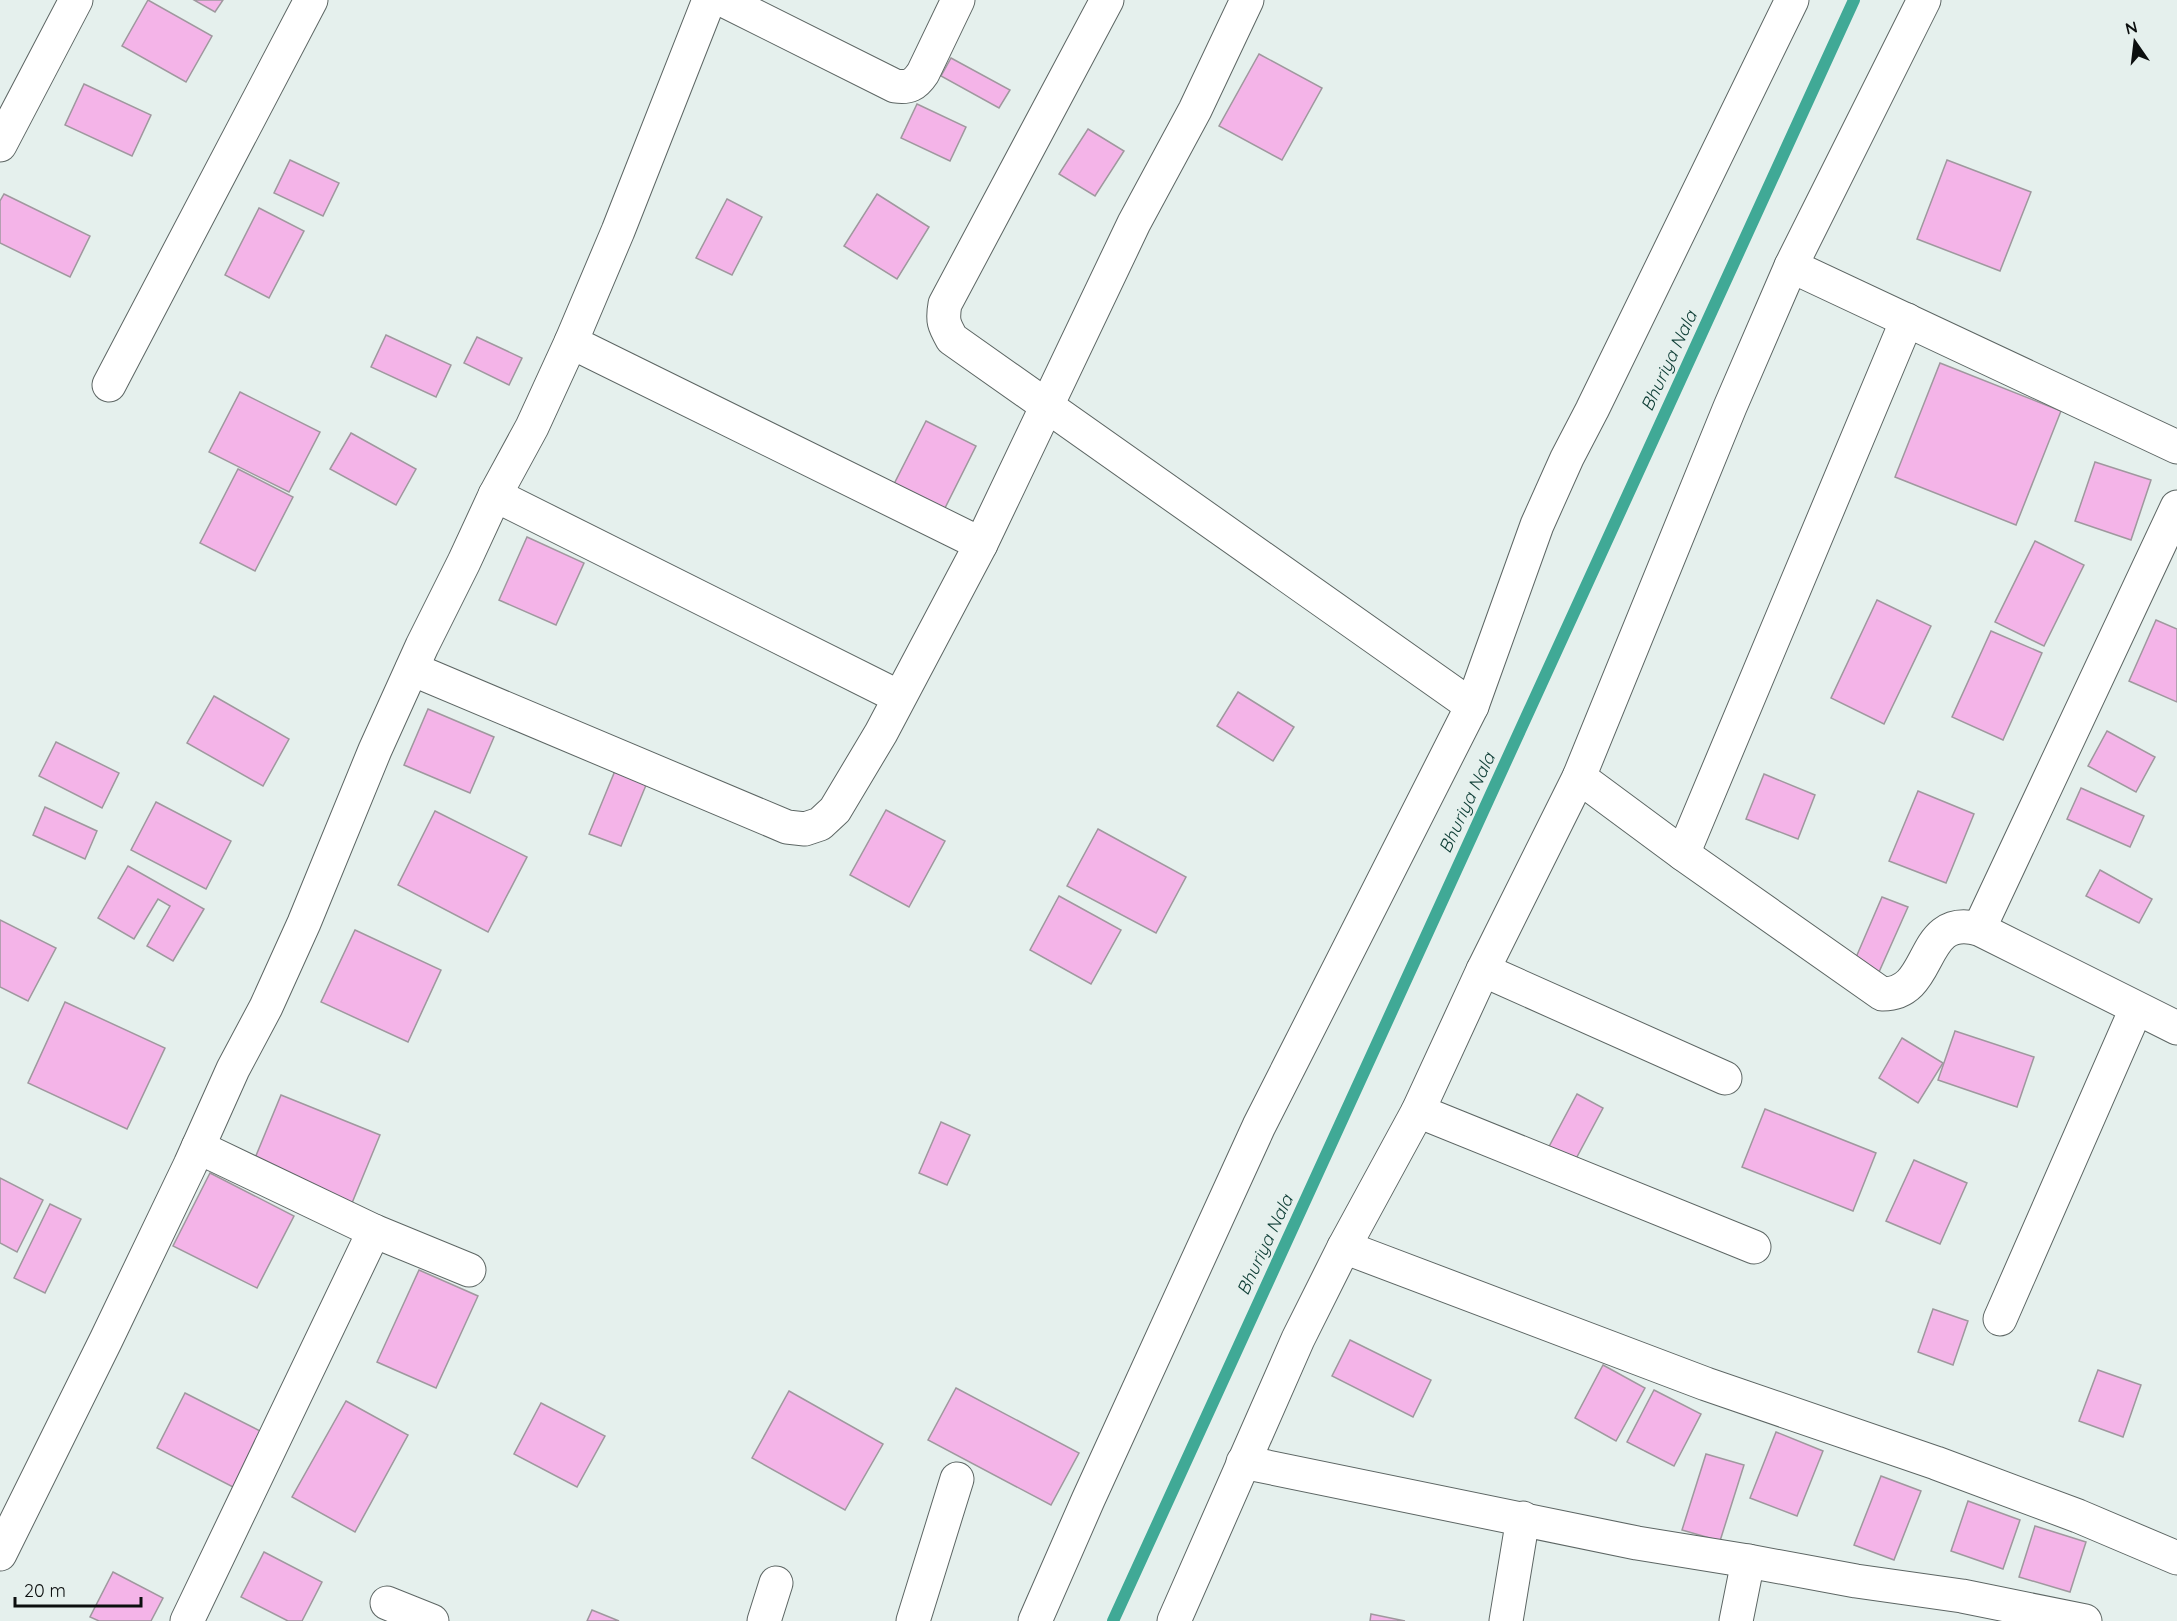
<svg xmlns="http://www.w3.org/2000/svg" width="2177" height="1621" font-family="Quicksand,sans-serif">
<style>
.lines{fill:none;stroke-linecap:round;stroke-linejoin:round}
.stream{stroke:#40a996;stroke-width:12}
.building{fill:#f4b4e8;stroke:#9f989e;stroke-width:1.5}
.street-casing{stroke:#5d6664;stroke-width:35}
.street{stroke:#fff;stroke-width:33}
.labels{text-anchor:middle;stroke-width:4.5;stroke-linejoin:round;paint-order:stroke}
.water-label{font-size:18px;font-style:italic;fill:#0c3c34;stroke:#e5f0ed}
</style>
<rect width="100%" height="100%" fill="#e5f0ed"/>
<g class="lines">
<path class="stream" d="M1113 1621 1854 0"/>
</g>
<g class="building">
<path d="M148 0 212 36 186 82 122 46Z"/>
<path d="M194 0H223L215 12Z"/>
<path d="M1259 54 1322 88 1282 160 1219 126Z"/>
<path d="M951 58 1010 90 999 108 941 76Z"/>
<path d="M84 84 151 115 132 156 65 125Z"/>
<path d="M917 104 966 127 950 161 901 138Z"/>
<path d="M1088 129 1124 151 1095 196 1059 174Z"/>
<path d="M290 160 339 183 323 216 274 193Z"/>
<path d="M1947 160 2031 192 2000 271 1917 239Z"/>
<path d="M4 194 90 236 70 277 0 243V201Z"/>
<path d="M877 194 929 227 897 279 844 246Z"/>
<path d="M727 199 762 217 732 275 696 258Z"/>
<path d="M259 208 304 231 269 298 225 275Z"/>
<path d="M386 335 451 365 436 397 371 367Z"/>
<path d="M477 337 522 358 509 385 464 363Z"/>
<path d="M1940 363 2061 411 2016 525 1895 477Z"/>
<path d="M240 392 320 432 289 492 209 452Z"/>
<path d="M926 421 976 446 942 514 892 488Z"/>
<path d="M351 433 416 469 396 505 330 469Z"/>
<path d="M2095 462 2151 480 2131 540 2075 521Z"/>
<path d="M238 469 293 497 255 571 200 543Z"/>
<path d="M527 537 584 563 556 625 499 600Z"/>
<path d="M2035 541 2084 565 2044 646 1995 622Z"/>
<path d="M1877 600 1931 626 1884 724 1831 698Z"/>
<path d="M2156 620 2177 629V702L2129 681Z"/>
<path d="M1991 631 2042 653 2003 740 1952 717Z"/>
<path d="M1238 692 1294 727 1273 761 1217 726Z"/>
<path d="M214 696 289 739 263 786 187 743Z"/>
<path d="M428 709 494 737 470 793 404 765Z"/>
<path d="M2107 731 2155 757 2136 792 2088 766Z"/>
<path d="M56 742 119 773 102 808 39 776Z"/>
<path d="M619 761 651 773 621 846 589 834Z"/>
<path d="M1764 774 1815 795 1798 839 1746 819Z"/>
<path d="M2081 788 2144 816 2130 847 2067 819Z"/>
<path d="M1918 791 1974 814 1946 883 1889 861Z"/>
<path d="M156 802 231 841 206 889 131 850Z"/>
<path d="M45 807 97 831 85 859 33 835Z"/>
<path d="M886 810 945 841 909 907 850 875Z"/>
<path d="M435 811 527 857 488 932 398 885Z"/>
<path d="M1098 829 1186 877 1156 933 1067 886Z"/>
<path d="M128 866 204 909 173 961 147 946 170 906 158 899 134 939 98 918Z"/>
<path d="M2100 870 2152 899 2139 923 2086 896Z"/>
<path d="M1059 896 1121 930 1091 984 1030 950Z"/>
<path d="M1882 897 1908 907 1879 972 1854 962Z"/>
<path d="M0 920 56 948 28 1001 0 987Z"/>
<path d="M355 930 441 970 408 1042 321 1002Z"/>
<path d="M65 1002 165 1048 127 1129 28 1083Z"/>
<path d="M1955 1031 2034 1057 2017 1107 1938 1080Z"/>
<path d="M1902 1038 1943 1063 1918 1103 1879 1078Z"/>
<path d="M1577 1094 1603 1108 1570 1170 1544 1156Z"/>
<path d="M281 1095 380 1135 352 1203 253 1163Z"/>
<path d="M1765 1109 1876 1153 1853 1211 1742 1167Z"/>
<path d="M941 1122 970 1135 947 1185 919 1173Z"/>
<path d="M1914 1160 1967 1183 1940 1244 1886 1221Z"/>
<path d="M210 1173 294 1216 257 1288 173 1246Z"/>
<path d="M0 1178 43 1200 17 1252 0 1243Z"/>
<path d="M50 1204 81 1219 45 1293 14 1278Z"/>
<path d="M419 1270 478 1296 436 1388 377 1362Z"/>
<path d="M1933 1309 1968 1321 1953 1365 1918 1352Z"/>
<path d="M1350 1340 1431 1380 1413 1417 1332 1376Z"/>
<path d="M1603 1365 1645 1388 1616 1441 1575 1418Z"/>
<path d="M2098 1370 2141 1385 2123 1437 2079 1421Z"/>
<path d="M956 1388 1079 1453 1051 1505 928 1440Z"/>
<path d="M1654 1390 1701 1414 1674 1466 1627 1442Z"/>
<path d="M789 1391 883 1444 845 1510 752 1458Z"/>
<path d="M185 1393 262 1432 233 1487 157 1448Z"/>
<path d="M346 1401 408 1435 355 1532 292 1497Z"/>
<path d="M541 1403 605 1436 577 1487 514 1454Z"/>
<path d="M1776 1432 1823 1451 1797 1516 1750 1498Z"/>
<path d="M1706 1454 1744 1465 1720 1541 1682 1530Z"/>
<path d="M1881 1476 1921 1491 1894 1560 1854 1545Z"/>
<path d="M1968 1501 2020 1520 2003 1569 1951 1551Z"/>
<path d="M2035 1526 2086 1542 2070 1592 2019 1577Z"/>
<path d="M264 1552 322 1582 302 1621H288L241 1597Z"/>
<path d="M113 1572 163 1598 151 1621H99L90 1617Z"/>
<path d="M592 1610 619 1621H587Z"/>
<path d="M1371 1614 1405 1621H1370Z"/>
</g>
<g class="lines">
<g class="street-casing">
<g id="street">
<path d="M723 0 895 86C909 88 915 85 923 73L958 0"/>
<path d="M1107 0 945 304C942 321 944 325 952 339L1472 706"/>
<path d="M0 145 76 0"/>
<path d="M1791 266 2177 447"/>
<path d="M571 342 981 544"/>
<path d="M109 385 311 0"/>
<path d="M495 495 899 697"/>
<path d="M412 669 787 827 805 829 820 824 835 810 881 733 981 544 1134 223 1195 110 1247 0"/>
<path d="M1579 777 1683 854 1882 994C1936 995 1917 912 1979 929L2177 1028"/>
<path d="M1683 854 1907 320"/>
<path d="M1979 929 2177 507"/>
<path d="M1483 970 1725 1078"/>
<path d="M1418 1111 1754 1247"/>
<path d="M198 1147 374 1231 469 1270"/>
<path d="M1344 1247 1706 1384 1936 1463 2078 1516 2177 1558"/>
<path d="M2000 1319 2136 1009"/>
<path d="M1243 1462 1637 1543 1748 1561 1856 1581 1962 1596 2085 1621"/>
<path d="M0 1554 106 1340 190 1165 233 1069 266 1007 304 923 375 750 422 646 464 562 495 495 532 427 571 342 618 231 709 0"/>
<path d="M387 1603 432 1621"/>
<path d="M187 1621 374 1231"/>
<path d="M764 1621 776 1583"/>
<path d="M913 1621 957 1479"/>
<path d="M1035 1621 1088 1500 1259 1126 1472 706 1537 525 1567 458 1592 410 1792 0"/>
<path d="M1174 1621 1298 1339 1344 1247 1418 1111 1483 970 1579 777 1730 407 1791 266 1924 0"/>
<path d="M1506 1621 1523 1518"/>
<path d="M1736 1621 1748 1561"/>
</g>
</g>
<use href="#street" class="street"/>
</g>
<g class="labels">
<g class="water-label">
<text transform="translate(1669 361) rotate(-65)" y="6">Bhuriya Nala</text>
<text transform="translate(1467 803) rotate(-65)" y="6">Bhuriya Nala</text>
<text transform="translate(1265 1245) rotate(-65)" y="6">Bhuriya Nala</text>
</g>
</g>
<g transform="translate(2135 42) rotate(346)" stroke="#e5f0ed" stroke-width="4.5" paint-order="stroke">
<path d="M0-4.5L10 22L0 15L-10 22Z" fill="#0c0f0f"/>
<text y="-9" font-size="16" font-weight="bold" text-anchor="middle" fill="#0c0f0f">N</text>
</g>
<path d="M15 1597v9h126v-9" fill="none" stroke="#0c0f0f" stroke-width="3"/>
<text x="24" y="1597" font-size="18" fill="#0c0f0f" stroke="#e5f0ed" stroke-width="4.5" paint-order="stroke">20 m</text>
</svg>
